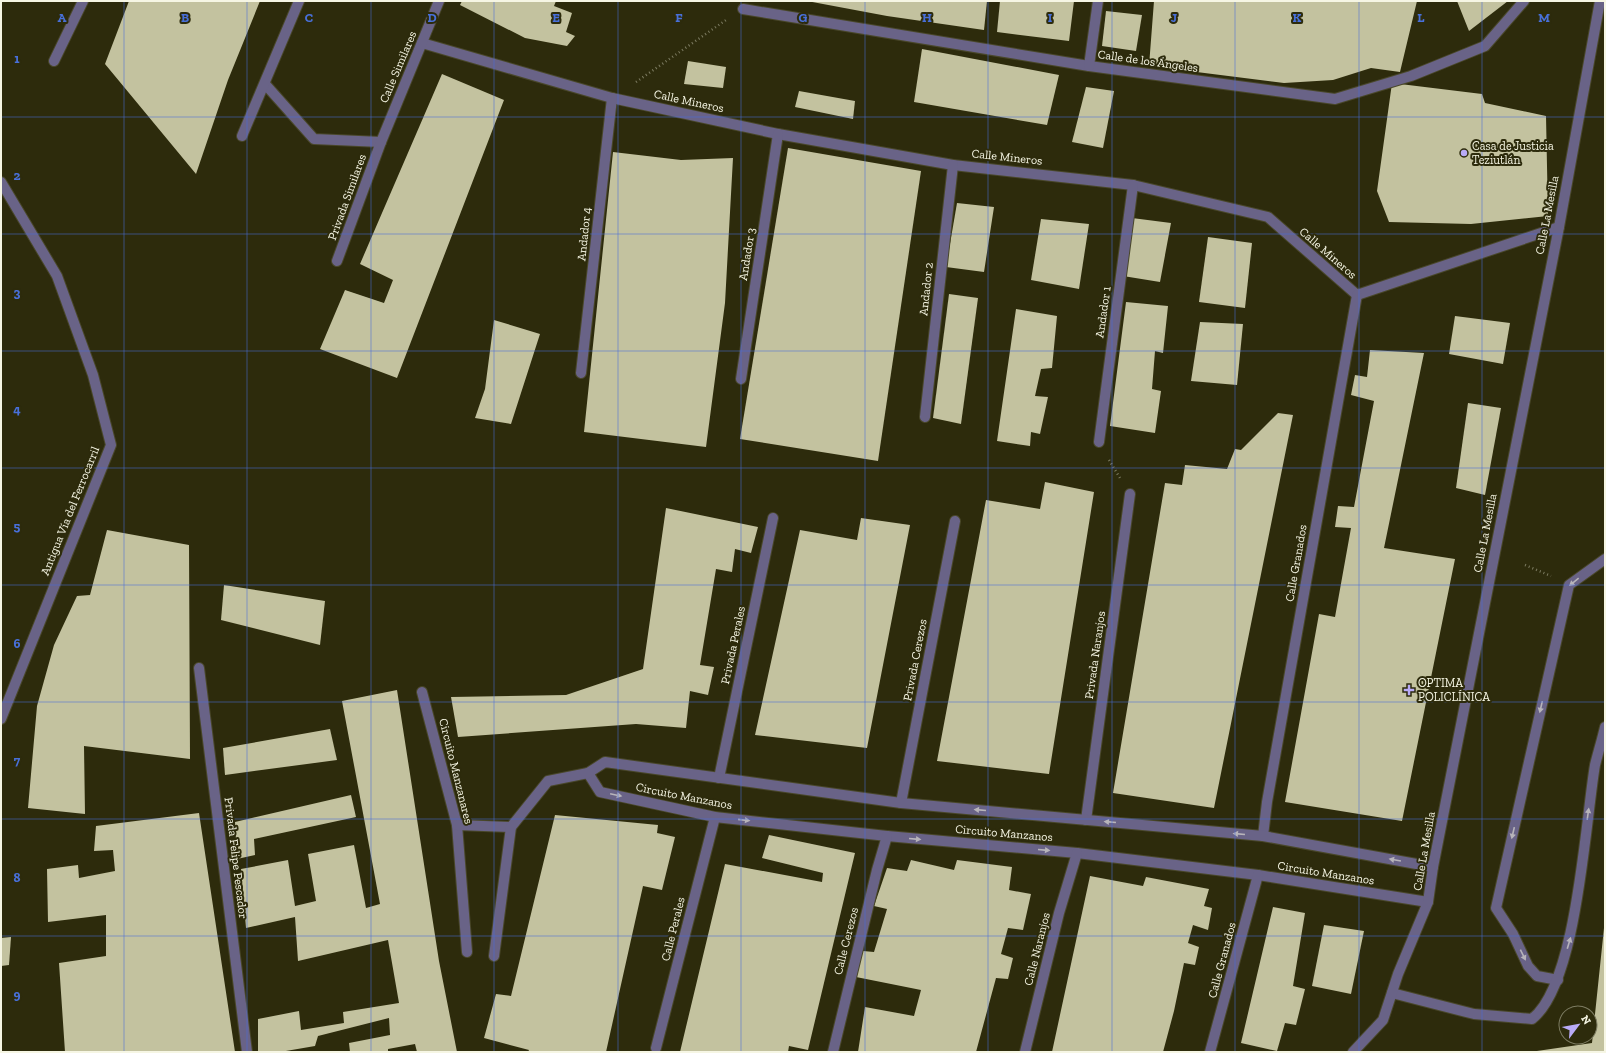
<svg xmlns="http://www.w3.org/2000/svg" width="1606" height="1053" font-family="'Zilla Slab',serif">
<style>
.building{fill:#c3c29f}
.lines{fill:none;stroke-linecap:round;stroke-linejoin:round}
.lane-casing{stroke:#49472a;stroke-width:12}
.street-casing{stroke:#49472a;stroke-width:12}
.path{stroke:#7d7c62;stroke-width:2.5;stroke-dasharray:1 3;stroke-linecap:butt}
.lane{stroke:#696387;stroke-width:10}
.street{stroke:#696387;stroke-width:10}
.oneway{fill:#b7b4ba}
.grid{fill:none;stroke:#4870da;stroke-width:1;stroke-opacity:0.55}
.poi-dot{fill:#b9abf7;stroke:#2d2b0c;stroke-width:1.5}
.labels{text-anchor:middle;stroke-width:4;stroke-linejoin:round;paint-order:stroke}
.street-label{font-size:12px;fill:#f6f6e4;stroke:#2d2b0c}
.poi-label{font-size:12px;fill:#f6f6e4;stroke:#2d2b0c;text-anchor:start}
.grid-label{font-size:13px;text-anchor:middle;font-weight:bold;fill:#4870da;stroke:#2d2b0c;stroke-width:4;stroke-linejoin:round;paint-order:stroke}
</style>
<rect width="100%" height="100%" fill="#2d2b0c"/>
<g class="building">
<path d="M129 1H260L228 80 196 174 105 64Z"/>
<path d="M462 1H556L554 6 572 13 566 32 575 36 567 46 525 38 460 5Z"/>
<path d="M807 1H987L984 30 887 16Z"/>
<path d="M1000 1H1074L1069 41 997 32Z"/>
<path d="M1154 1H1417L1400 72 1371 68 1333 80 1284 83 1149 66Z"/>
<path d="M1457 1H1508L1469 31Z"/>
<path d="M1106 11 1142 15 1136 51 1102 46Z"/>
<path d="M922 49 1059 75 1047 125 914 102Z"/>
<path d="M688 61 726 67 723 88 684 84Z"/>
<path d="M442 74 504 100 397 378 320 349 345 290 384 303 393 280 360 264Z"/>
<path d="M1392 83 1482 94 1485 103 1546 116 1548 216 1471 224 1389 222 1377 191Z"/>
<path d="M1086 87 1114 91 1103 148 1072 142Z"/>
<path d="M799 91 855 101 853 119 795 107Z"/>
<path d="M788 148 921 171 878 461 740 439Z"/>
<path d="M613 152 681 160 733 158 725 303 706 447 584 432Z"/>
<path d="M957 203 994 207 984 272 946 267Z"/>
<path d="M1132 218 1171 223 1160 282 1123 276Z"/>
<path d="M1041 219 1089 224 1079 289 1031 280Z"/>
<path d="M1208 237 1252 243 1245 308 1199 302Z"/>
<path d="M949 294 978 298 961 424 933 418Z"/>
<path d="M1126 302 1168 306 1163 353 1155 351 1152 389 1161 391 1155 433 1110 426Z"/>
<path d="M1016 309 1057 316 1052 368 1041 369 1035 396 1048 397 1040 434 1031 432 1030 446 997 441Z"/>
<path d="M1455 316 1510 323 1503 364 1449 354Z"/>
<path d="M494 320 540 334 511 424 475 418 485 389Z"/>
<path d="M1200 322 1243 324 1237 385 1191 381Z"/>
<path d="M1370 350 1424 353 1384 548 1455 559 1402 821 1285 802 1319 614 1335 617 1351 528 1335 527 1338 506 1354 507 1374 401 1351 395 1355 375 1367 377Z"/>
<path d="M1468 403 1501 408 1485 495 1456 488Z"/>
<path d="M1278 413 1293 415 1214 808 1113 793 1165 483 1182 485 1185 465 1227 469 1235 449 1241 450Z"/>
<path d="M1045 482 1094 492 1049 774 937 761 986 500 1040 509Z"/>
<path d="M666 508 758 527 751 553 735 549 732 572 716 569 700 665 714 667 708 695 690 691 686 728 636 724 458 737 451 697 566 695 643 669Z"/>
<path d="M861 518 910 525 867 748 755 735 800 530 857 540Z"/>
<path d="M107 530 189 545 190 759 84 746 85 814 28 808 37 706 54 645 77 596 90 595Z"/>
<path d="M224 585 325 601 320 645 221 620Z"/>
<path d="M397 690 439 961 457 1052H417L415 1044 388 1049V1052H350L349 1043 390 1035 389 1018 318 1036 315 1046 280 1052H258V1019L299 1011 301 1030 344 1023 343 1012 399 1003 388 940 298 961 295 917 246 928 241 869 288 860 295 906 316 901 308 854 354 845 366 908 380 904 342 701Z"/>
<path d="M330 729 337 760 225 775 223 748Z"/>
<path d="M351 795 356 817 254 839 255 855 237 859 235 822Z"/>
<path d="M199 813 235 1052H65L59 963 106 956V915L48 922 47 869 78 865 79 878 115 871 113 850 94 851 96 826Z"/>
<path d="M555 815 658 825 657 833 675 837 662 890 643 886 606 1052H528L529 1050 484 1038 496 994 511 996Z"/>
<path d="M769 835 855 853 808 1050 789 1046 788 1052H680L725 864 822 882 823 873 762 858Z"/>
<path d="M911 860 954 870 957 860 1012 867 1009 890 1031 894 1023 930 1008 928 1001 954 1013 958 1008 979 996 978 976 1052H858L865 1007 914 1016 921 990 856 977 863 951 874 952 887 909 874 906 887 868 907 871Z"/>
<path d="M1090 876 1143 886 1146 877 1209 889 1204 906 1212 908 1208 930 1193 925 1188 943 1199 947 1195 965 1184 963 1174 1011 1163 1052H1052Z"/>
<path d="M1273 907 1305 913 1293 986 1305 989 1296 1025 1285 1023 1277 1051 1241 1043Z"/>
<path d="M1324 925 1364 931 1351 994 1312 986Z"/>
<path d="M1604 928 1605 1052H1530L1592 1043Z"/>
<path d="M11 937 9 965 1 966V938Z"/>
</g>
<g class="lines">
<g class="lane-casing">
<g id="lane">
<path d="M1558 980 1537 976 1528 966 1513 934 1496 908 1569 585 1605 559"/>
<path d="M1392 993 1474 1014 1532 1019C1577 984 1585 824 1595 765 1598 753 1602 740 1605 727"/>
</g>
</g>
<g class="street-casing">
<g id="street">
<path d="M743 9 1089 66 1335 99 1411 76 1485 46 1524 1"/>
<path d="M422 43 612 98 778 134 953 165 1133 185 1268 217 1357 295 1559 227"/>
<path d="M54 61 83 1"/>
<path d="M1089 66 1098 1"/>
<path d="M265 84 314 139 381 142"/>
<path d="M242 136 299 1"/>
<path d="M1 182 57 276 93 375 111 445 1 719"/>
<path d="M337 261 381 142 439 1"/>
<path d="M581 373 612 98"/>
<path d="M741 379 778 134"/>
<path d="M925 417 953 165"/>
<path d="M1099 442 1133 185"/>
<path d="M199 668 247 1052"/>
<path d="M422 692 457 825 467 952"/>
<path d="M588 773 600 792 715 817 887 836 1077 853 1258 875 1428 902"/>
<path d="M719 778 773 518"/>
<path d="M901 803 955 521"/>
<path d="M1086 820 1130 494"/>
<path d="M457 825 511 827"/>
<path d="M1263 836 1267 802 1357 295"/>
<path d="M494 956 511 827 548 781 588 773 605 762 901 803 1263 836 1433 867"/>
<path d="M656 1048 715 817"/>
<path d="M833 1052 877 870 887 836"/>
<path d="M1025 1052 1059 913 1077 853"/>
<path d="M1210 1052 1258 875"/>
<path d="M1353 1052 1383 1020 1398 974 1428 902 1433 867 1559 227 1600 1"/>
</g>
</g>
<g class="path">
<path d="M636 82 726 20"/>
<path d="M1109 460 1120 478"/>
<path d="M1525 565 1551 576"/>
</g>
<use href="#lane" class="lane"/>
<use href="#street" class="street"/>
</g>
<defs><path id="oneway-solid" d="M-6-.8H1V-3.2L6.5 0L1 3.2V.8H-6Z"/></defs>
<g class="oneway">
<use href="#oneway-solid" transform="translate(1574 582) rotate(141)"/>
<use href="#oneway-solid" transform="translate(1541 707) rotate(103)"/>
<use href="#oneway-solid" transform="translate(616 795) rotate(12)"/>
<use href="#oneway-solid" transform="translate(980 810) rotate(-175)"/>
<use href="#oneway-solid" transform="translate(1588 814) rotate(-82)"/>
<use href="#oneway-solid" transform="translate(744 820) rotate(6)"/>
<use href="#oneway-solid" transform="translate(1110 822) rotate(-175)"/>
<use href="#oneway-solid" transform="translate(1513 833) rotate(103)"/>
<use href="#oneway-solid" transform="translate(1239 834) rotate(-175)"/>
<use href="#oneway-solid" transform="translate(915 839) rotate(5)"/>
<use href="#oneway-solid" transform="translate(1044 850) rotate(5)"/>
<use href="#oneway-solid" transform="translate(1395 860) rotate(-170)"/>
<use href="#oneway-solid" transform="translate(1569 943) rotate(-73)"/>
<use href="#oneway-solid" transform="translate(1523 955) rotate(64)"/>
</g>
<path class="grid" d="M124 1V1052M247 1V1052M371 1V1052M494 1V1052M618 1V1052M741 1V1052M865 1V1052M988 1V1052M1112 1V1052M1235 1V1052M1359 1V1052M1482 1V1052M1 117H1605M1 234H1605M1 351H1605M1 468H1605M1 585H1605M1 702H1605M1 819H1605M1 936H1605"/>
<g class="poi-dot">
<circle cx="1464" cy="153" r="4"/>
<path d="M1407 684h4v4h4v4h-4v4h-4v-4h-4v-4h4z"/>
</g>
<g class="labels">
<g class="street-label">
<text transform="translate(1148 61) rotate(8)" y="4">Calle de los Ángeles</text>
<text transform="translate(398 67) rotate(-67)" y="4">Calle Similares</text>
<text transform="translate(689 101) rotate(12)" y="4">Calle Mineros</text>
<text transform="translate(1007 157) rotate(6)" y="4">Calle Mineros</text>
<text transform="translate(347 197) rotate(-70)" y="4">Privada Similares</text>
<text transform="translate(1547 215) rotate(-79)" y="4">Calle La Mesilla</text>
<text transform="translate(584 234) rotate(-84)" y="4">Andador 4</text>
<text transform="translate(1328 253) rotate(41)" y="4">Calle Mineros</text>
<text transform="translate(747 254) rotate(-81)" y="4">Andador 3</text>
<text transform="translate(926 289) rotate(-84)" y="4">Andador 2</text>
<text transform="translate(1103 312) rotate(-82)" y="4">Andador 1</text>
<text transform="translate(70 511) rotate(-68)" y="4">Antigua Vía del Ferrocarril</text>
<text transform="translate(1485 533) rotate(-79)" y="4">Calle La Mesilla</text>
<text transform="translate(1296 563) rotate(-80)" y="4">Calle Granados</text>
<text transform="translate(733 645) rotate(-78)" y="4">Privada Perales</text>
<text transform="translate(1095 655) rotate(-82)" y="4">Privada Naranjos</text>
<text transform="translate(915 660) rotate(-79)" y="4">Privada Cerezos</text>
<text transform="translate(456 771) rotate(76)" y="4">Circuito Manzanares</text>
<text transform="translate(684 796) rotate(11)" y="4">Circuito Manzanos</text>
<text transform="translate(1004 833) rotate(5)" y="4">Circuito Manzanos</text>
<text transform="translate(1424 851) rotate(-80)" y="4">Calle La Mesilla</text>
<text transform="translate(236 858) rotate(83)" y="4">Privada Felipe Pescador</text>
<text transform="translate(1326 873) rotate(9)" y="4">Circuito Manzanos</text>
<text transform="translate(673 929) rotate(-76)" y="4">Calle Perales</text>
<text transform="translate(846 941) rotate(-76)" y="4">Calle Cerezos</text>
<text transform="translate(1037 949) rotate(-76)" y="4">Calle Naranjos</text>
<text transform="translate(1222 960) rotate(-75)" y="4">Calle Granados</text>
</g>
<g class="poi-label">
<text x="1472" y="150">Casa de Justicia<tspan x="1472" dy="14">Teziutlán</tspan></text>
<text x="1418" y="687">OPTIMA<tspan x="1418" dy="14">POLICLÍNICA</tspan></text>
</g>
</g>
<g class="grid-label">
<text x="62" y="22">A</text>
<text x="185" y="22">B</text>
<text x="309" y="22">C</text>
<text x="432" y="22">D</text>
<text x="556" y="22">E</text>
<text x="679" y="22">F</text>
<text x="803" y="22">G</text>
<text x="927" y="22">H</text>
<text x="1050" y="22">I</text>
<text x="1174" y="22">J</text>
<text x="1297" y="22">K</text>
<text x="1421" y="22">L</text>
<text x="1544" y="22">M</text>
<text x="17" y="63">1</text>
<text x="17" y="180">2</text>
<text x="17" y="297">3</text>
<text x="17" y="414">4</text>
<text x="17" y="531">5</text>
<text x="17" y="648">6</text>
<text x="17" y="765">7</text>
<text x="17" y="882">8</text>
<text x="17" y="999">9</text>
</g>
<rect width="1606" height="1053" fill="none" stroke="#f6f6e4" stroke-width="4"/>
<g transform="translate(1578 1025) rotate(58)"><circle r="19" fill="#2d2b0c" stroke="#7d7c62"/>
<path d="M0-3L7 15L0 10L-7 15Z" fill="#b9abf7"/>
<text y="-6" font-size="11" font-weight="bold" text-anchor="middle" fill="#f6f6e4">N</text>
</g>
</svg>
